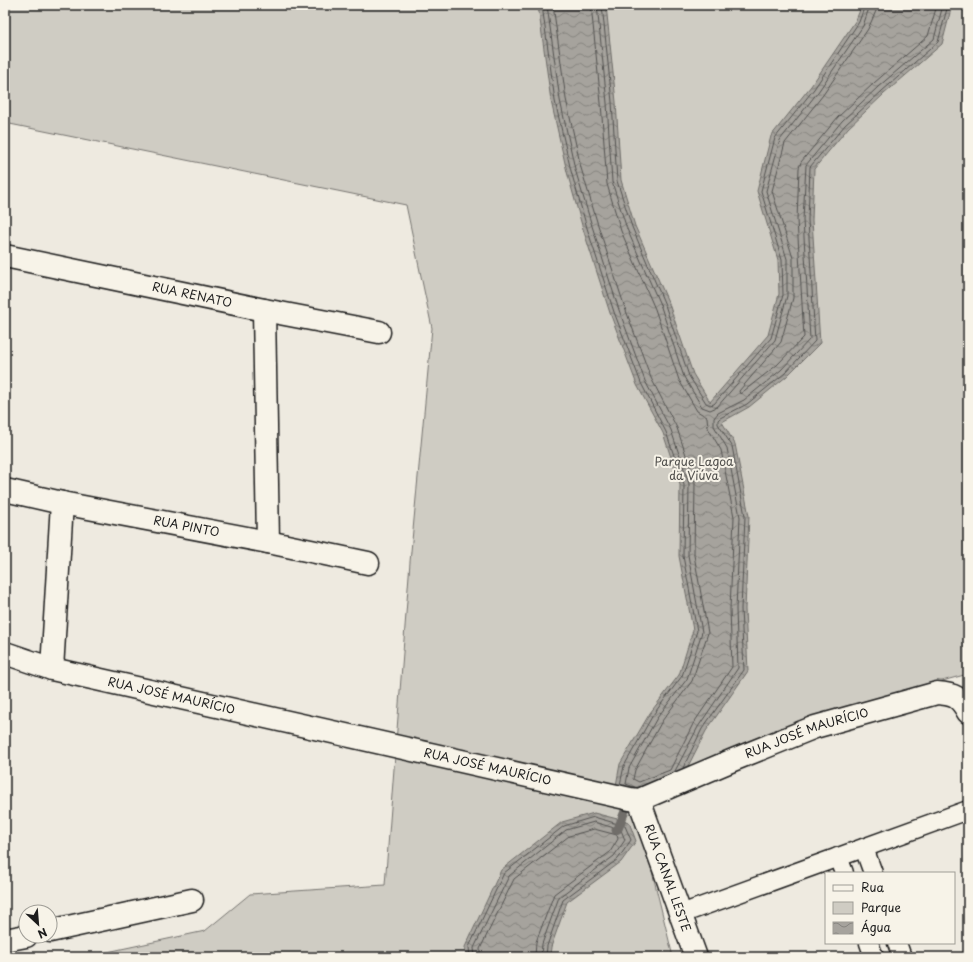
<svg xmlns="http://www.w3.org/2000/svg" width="973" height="962" font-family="'Playpen Sans',sans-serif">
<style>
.green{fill:#cfccc3;stroke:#767470}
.water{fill:url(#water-waves);stroke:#6f6d69}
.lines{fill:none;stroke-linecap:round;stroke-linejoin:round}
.shore{stroke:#535250;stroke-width:1}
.stream{stroke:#6f6d69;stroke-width:9}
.lane-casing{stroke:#1c1c1c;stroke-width:21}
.street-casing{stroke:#1c1c1c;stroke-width:25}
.lane{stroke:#f7f3e8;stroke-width:18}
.street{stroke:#f7f3e8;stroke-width:22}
.labels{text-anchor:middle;stroke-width:4;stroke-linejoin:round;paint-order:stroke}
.street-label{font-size:12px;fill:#1c1c1c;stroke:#f7f3e8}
.park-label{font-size:12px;fill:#52514e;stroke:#f7f3e8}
</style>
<defs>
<pattern id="water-waves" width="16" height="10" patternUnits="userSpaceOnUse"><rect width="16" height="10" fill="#a6a39d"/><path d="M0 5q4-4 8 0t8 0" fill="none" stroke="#86847f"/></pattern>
</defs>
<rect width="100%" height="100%" fill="#eeeae0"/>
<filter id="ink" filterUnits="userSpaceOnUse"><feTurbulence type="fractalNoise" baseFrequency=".025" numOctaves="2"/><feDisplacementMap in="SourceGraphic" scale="8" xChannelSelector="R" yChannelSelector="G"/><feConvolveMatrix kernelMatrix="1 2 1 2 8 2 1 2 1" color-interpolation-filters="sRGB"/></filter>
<g filter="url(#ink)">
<path class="green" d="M5 5H968V674L827 712 640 804 647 851 673 957H84L205 931 250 894 385 885 410 562 432 328 406 205 5 123Z"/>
<g class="water">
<path d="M538 5H606L616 102 621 180 635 226 669 304 693 374 710 402 768 335 779 294 778 260 757 191 771 136 811 86 856 20 862 5H952L942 44 884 94 848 128 814 169 812 220 820 343 787 376 749 407 722 422 735 444 749 516 745 609 748 671 706 731 680 782 657 791H615L620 764 650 713 679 675 693 630 679 556 680 485 663 433 637 385 610 313 583 229 567 172 551 101Z"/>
<path d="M594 813 629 822 636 841 621 862 567 902 551 947 550 957H466L465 947 501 870 562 822Z"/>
</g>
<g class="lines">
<g class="shore">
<path d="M542 5 555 101 571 171 587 228 614 312 641 383 666 432 684 485 683 556 697 631 682 676 653 715 624 766 620 785"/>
<path d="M547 5 560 100 575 169 592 226 619 310 645 381 671 430 689 484 688 555 702 632 687 679 657 718 629 768 626 784 637 788"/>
<path d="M553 5 566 99 581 168 598 225 625 308 651 378 677 428 695 482 694 555 708 633 692 681 662 721 635 770 633 779 639 782 670 770 693 724 732 667 730 609 734 517 721 450 708 428 707 417 697 411 679 380 655 309 621 231 607 184 601 103 591 5"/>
<path d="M597 5 607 103 612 182 627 229 661 307 684 377 702 407 710 410 717 407 775 340 787 296V259L766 191 780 140 818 92 863 26 870 5"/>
<path d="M602 5 612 102 617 181 632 227 665 305 689 376 706 403 710 405 714 404 771 338 783 295 782 260 761 191 775 138 814 89 859 22 865 5"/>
<path d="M876 5V11L868 29 823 95 785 143 772 191 793 258V298L781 342 739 391 740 394 777 365 804 337 797 220 799 168 801 162 838 117 874 83 928 36 937 5"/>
<path d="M683 768 702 729 744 670 741 609 745 516 732 446 718 424V420L720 418 747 404 785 373 815 341 808 220 810 167 845 125 882 91 938 42 948 5"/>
<path d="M675 771 698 727 738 668 736 609 740 517 727 448 714 426V418L718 413 744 400 781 370 810 339 803 220 806 165 842 121 878 87 934 39 943 5"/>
<path d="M470 957 469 947 504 873 564 826 594 817 625 826 631 840 618 859 563 900 547 946 546 957"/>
<path d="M475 957 474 948 509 876 566 830 594 822 621 830 625 840 614 856 559 897 542 944 541 957"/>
<path d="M481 957 480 949 514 879 569 836 594 829 617 835 618 839 610 852 554 894 536 942 535 957"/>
</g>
<path class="stream" d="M616 830 618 829 630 798"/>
<g class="lane-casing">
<g id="lane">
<path d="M864 848 873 873"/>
<path d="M838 857 844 873"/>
<path d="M681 914 968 810"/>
<path d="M869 943 874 957"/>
<path d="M897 943 902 957"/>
</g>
</g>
<g class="street-casing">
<g id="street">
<path id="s1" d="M5 256 264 310 379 332"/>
<path d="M264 310 268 542"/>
<path id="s2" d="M5 490 62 503 268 542 368 563"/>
<path id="s3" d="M5 653 52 669 630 799 639 800 733 760 815 727 937 693C954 694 960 697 968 712"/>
<path d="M52 669 62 503"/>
<path id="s4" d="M639 800 696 957"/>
<path d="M50 931 192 900"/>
<path d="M5 940 26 936"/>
</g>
</g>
<use href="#lane" class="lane"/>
<use href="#street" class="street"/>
</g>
</g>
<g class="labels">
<g class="street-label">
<text dy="4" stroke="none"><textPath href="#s1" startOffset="191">RUA RENATO</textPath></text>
<text dy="4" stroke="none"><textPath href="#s2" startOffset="185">RUA PINTO</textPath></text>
<text dy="4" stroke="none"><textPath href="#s3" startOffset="172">RUA JOSÉ MAURÍCIO</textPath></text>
<text dy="4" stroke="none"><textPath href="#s3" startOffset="832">RUA JOSÉ MAURÍCIO</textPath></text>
<text dy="4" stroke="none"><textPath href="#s3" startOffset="496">RUA JOSÉ MAURÍCIO</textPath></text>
<text dy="4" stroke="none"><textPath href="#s4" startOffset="83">RUA CANAL LESTE</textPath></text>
</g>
<g class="park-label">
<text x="694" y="466">Parque Lagoa<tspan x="694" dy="14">da Viúva</tspan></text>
</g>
</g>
<rect width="973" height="962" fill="none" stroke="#f7f3e8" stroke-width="20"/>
<rect x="10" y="10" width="953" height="942" fill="none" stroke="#1c1c1c" stroke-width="1.5" filter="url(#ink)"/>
<rect x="825" y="872" width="130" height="72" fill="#f7f3e8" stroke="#9f9d96"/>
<rect x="833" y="885" width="20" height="6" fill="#f7f3e8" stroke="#9f9d96"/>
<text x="861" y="892" font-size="12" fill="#1c1c1c">Rua</text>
<rect x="833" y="902" width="20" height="12" fill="#cfccc3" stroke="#9f9d96"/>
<text x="861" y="912" font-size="12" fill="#1c1c1c">Parque</text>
<rect x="833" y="922" width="20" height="12" fill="url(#water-waves)" stroke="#9f9d96"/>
<text x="861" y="932" font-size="12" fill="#1c1c1c">Água</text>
<g transform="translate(38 924) rotate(154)"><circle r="19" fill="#f7f3e8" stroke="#9f9d96"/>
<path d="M0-3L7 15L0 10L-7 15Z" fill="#1c1c1c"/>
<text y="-6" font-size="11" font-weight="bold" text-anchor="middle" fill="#1c1c1c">N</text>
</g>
</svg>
